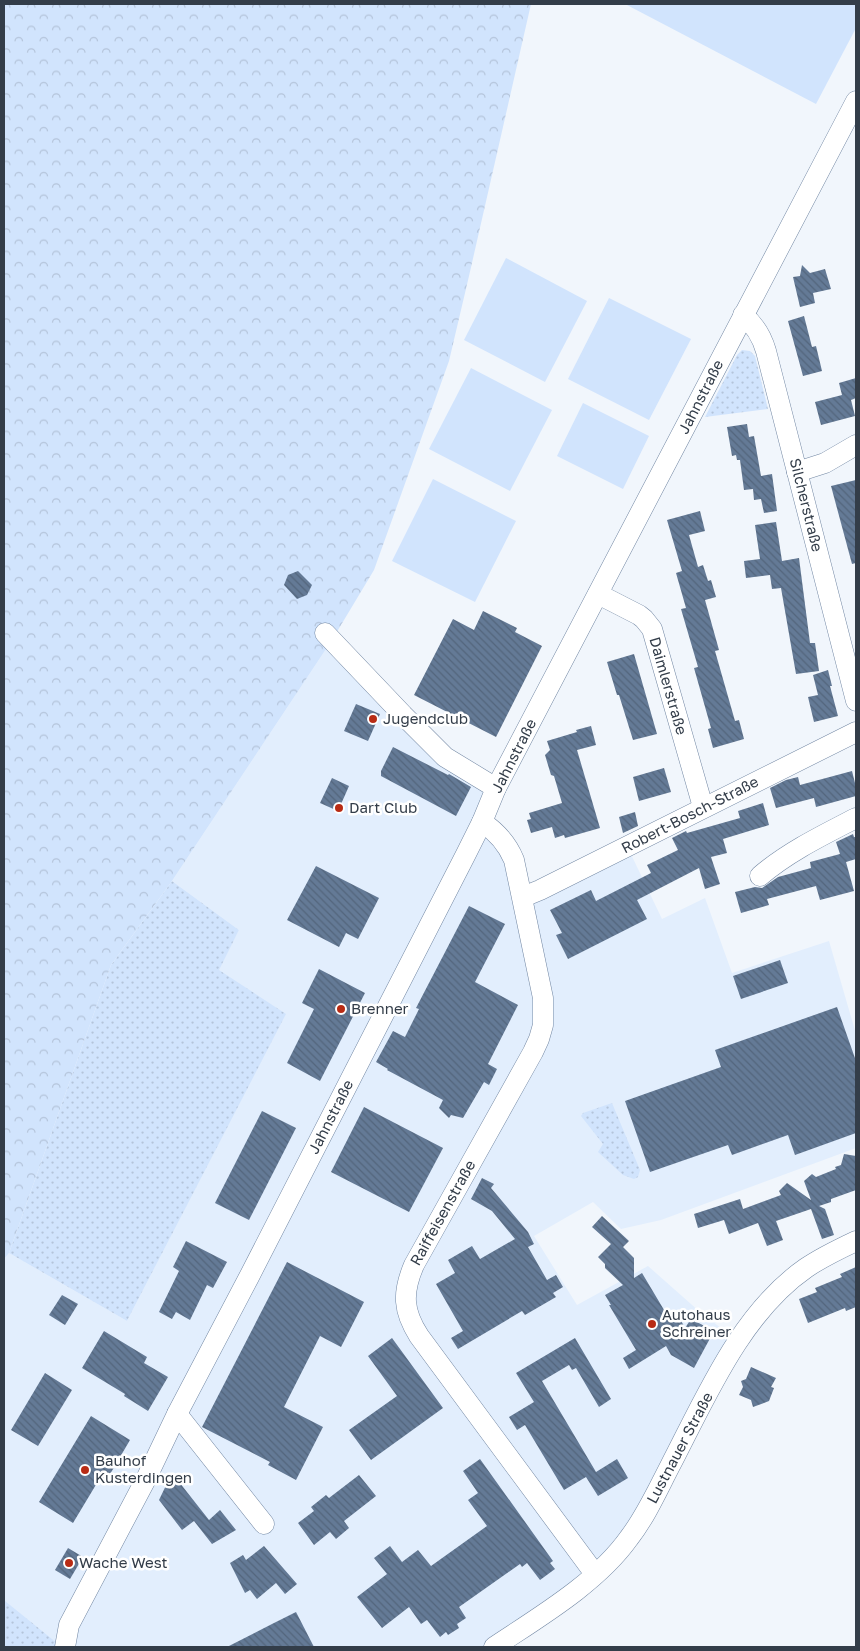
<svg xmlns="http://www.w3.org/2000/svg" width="860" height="1651" font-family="'Golos Text',sans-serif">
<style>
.built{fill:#e2eefd}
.green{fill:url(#green-dots)}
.forest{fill:url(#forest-crowns)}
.pitch{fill:#d1e4fd}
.building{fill:url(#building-back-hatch)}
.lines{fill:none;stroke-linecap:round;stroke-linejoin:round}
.minor-casing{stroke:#7287a3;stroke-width:21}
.minor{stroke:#fff;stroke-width:20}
.poi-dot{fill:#b82b14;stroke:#fff;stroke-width:2}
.labels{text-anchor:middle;stroke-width:5;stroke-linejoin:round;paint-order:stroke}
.street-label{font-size:15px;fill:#333d49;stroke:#fff}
.poi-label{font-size:15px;fill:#333d49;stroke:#fff;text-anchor:start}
</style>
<defs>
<pattern id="green-dots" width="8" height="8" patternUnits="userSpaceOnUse" patternTransform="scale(1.25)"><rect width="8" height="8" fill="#d1e4fd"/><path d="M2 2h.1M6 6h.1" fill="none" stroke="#b4c4da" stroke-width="1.8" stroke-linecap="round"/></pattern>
<pattern id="forest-crowns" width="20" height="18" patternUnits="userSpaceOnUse" patternTransform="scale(1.25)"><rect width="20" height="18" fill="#d1e4fd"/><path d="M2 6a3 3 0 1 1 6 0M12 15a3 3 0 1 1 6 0" fill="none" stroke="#b4c4da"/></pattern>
<pattern id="building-back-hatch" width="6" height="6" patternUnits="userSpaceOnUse" patternTransform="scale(1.25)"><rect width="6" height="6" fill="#647a96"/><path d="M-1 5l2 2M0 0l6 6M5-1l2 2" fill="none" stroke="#53657c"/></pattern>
</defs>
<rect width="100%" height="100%" fill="#f1f6fc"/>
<path class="built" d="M332 640 403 715 496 788 482 822 523 896 627 846 662 919 705 898 732 973 829 941 856 1034V1148L661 1220 621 1229 593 1202 534 1236 577 1305 648 1266 700 1312 738 1341 629 1538 494 1647H62L4 1600V1259L9 1253 127 1321 285 1015 218 970 239 930 172 881Z"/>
<g class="green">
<path d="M742 350 750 351 755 356 768 409 705 417 737 355Z"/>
<path d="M172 881 239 930 219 970 286 1014 127 1321 9 1253 111 965Z"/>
<path d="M612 1103 640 1170 638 1177 634 1179 623 1175 598 1152 603 1144 581 1116 583 1113Z"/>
<path d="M4 1600 62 1647H4Z"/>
</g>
<path class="forest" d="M4 4H531L469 276 449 361 374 570 332 640 172 881 111 965 9 1253 4 1259Z"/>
<g class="pitch">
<path d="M625 4H856V28L816 104Z"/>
<path d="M506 258 587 301 545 382 464 340Z"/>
<path d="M609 298 691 339 649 420 568 379Z"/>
<path d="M471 368 552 410 510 491 429 449Z"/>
<path d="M583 403 649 436 623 489 557 456Z"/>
<path d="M433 479 516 521 475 602 392 561Z"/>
</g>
<g class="building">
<path d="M802 265 810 273 825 269 831 289 813 293 815 303 800 307 793 277 800 276Z"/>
<path d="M804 316 812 347 816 346 822 371 803 376 788 321Z"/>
<path d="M856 378V398L851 400 855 416 821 425 815 402 842 395 839 383Z"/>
<path d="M747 424 749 437 754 436 761 476 772 474 777 511 764 513 761 499 754 500 753 489 744 490 740 460H737L736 455 732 456 727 427Z"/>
<path d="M856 480V563L852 564 831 486Z"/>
<path d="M700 511 705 531 689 535 698 567 703 565 708 581 711 580 716 597 705 600 719 650 715 651 735 721 739 720 744 739 713 748 708 729 711 728 694 668 698 667 681 609 686 608 676 573 682 571 667 520Z"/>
<path d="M776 522 782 561 799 558 810 643H815L819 671 796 674 781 588 772 589 770 575 746 578 744 561 760 559 755 525Z"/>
<path d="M298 571 312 585 307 595 297 599 284 585 288 575Z"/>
<path d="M483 611 517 628 515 632 542 646 496 737 414 695 453 619 474 630Z"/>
<path d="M634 654 657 734 633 740 619 695H617L607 662Z"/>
<path d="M828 670 832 686H830L838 716 814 722 808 697 818 695 813 675Z"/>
<path d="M356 704 380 714 368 741 344 731Z"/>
<path d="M591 726 596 745 577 750 600 828 565 838 564 835 555 838 552 827 531 833 527 820 531 819 529 813 562 803 554 776 551 775 545 755 550 750 547 741 577 732 576 730Z"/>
<path d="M393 747 448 775 449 774 471 787 456 816 381 776V771Z"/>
<path d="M664 768 671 792 639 801 633 777Z"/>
<path d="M852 771 856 787V796L816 807 814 798 776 808 770 788 786 780 798 777 800 785Z"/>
<path d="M332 778 349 786 338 811 320 803Z"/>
<path d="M763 803 769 825 723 839 727 853 711 857 720 884 705 889 699 868 637 900 647 919 568 959 556 935 562 933 550 910 591 890 596 901 651 873 647 865 678 850 672 838 686 831 687 833 740 818 738 811Z"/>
<path d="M635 812 638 826 623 833 619 817Z"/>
<path d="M853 834 854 837H856V859L846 862 854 891 820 900 816 886 767 899 769 905 741 913 735 892 755 887 762 888 778 877 811 868 810 862 840 854 836 842Z"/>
<path d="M316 866 379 898 358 939 346 933 339 947 287 920Z"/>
<path d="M469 906 505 924 475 982 518 1005 488 1064 497 1069 489 1085 484 1082 463 1118 451 1115 449 1118 439 1108 443 1100 387 1070 388 1069 376 1062 393 1031 405 1037 419 1009 416 1008Z"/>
<path d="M780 960 788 983 741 999 733 976Z"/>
<path d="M319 969 365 993 320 1081 287 1063 314 1009 302 1003Z"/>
<path d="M837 1007 856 1061V1133L795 1155 788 1135 732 1155 728 1145 650 1172 625 1101 721 1067 715 1050Z"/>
<path d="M364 1107 443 1148 409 1212 331 1172Z"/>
<path d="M262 1111 296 1128 249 1220 215 1203Z"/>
<path d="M844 1154 856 1156V1190L831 1199V1202L819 1206 825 1209 834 1235 822 1239 811 1209 776 1221 783 1240 767 1246 758 1223 729 1234 724 1220 698 1228 694 1214 740 1199 743 1209 781 1195 779 1191 787 1183 811 1200 804 1181 812 1174 816 1177 836 1169 835 1167 841 1165Z"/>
<path d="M482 1178 494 1184 491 1188 528 1232 534 1244 528 1247 547 1280 556 1275 563 1287 553 1293 556 1297 525 1315 522 1311 458 1349 451 1338 463 1331 436 1284 455 1273 448 1260 472 1246 480 1259 515 1239 492 1211 471 1199Z"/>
<path d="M602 1216 629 1241 623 1247 634 1258V1278L642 1273 670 1320 678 1315 685 1328 691 1319 714 1331 694 1368 671 1355 666 1346 629 1369 623 1358 636 1350 609 1305H611L605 1295 623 1285 605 1268V1264L598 1257 611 1244 592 1227Z"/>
<path d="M186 1241 227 1262 213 1288 207 1285 190 1320 176 1312 172 1319 159 1312 179 1271 173 1267Z"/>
<path d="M287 1262 364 1302 341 1347 320 1336 284 1407 323 1427 296 1480 268 1465 270 1462 202 1427Z"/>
<path d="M856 1267V1307L846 1311 845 1308 808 1323 799 1299 817 1292 815 1288 842 1277 840 1274Z"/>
<path d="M62 1295 78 1304 65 1325 49 1315Z"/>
<path d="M104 1331 147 1357 144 1363 168 1377 148 1411 124 1396 125 1394 82 1368Z"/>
<path d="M392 1338 443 1408 371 1460 349 1430 397 1396 368 1356Z"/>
<path d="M575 1338 611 1399 599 1407 576 1368 572 1370 569 1365 542 1381 596 1472 617 1459 628 1478 598 1496 586 1477 564 1490 525 1425 517 1430 509 1417 534 1402 516 1373Z"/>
<path d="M751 1367 776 1378 771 1387 774 1388 769 1401 753 1407 751 1400 739 1395 743 1387 741 1381 746 1379Z"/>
<path d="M45 1373 72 1390 38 1446 11 1430Z"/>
<path d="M91 1416 130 1440 106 1481 100 1478 73 1523 39 1502Z"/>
<path d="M480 1459 553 1561 550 1563 555 1569 540 1580 527 1563 522 1567 520 1564 459 1607 466 1618 457 1624 459 1628 448 1635 446 1632 440 1637 427 1620 421 1624 409 1607 382 1628 357 1597 387 1574 374 1558 390 1546 402 1562 418 1550 431 1566 487 1526 468 1500 478 1493 463 1471Z"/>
<path d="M172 1473 209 1520 220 1510 236 1530 212 1544 194 1521 182 1530 159 1500Z"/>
<path d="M359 1475 376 1496 344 1521 349 1528 336 1539 330 1532 314 1545 298 1523 314 1511 311 1507 326 1495 329 1498Z"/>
<path d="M264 1546 297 1584 285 1594 276 1583 257 1599 250 1590 245 1593 230 1563 243 1555 246 1560Z"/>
<path d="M68 1548 83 1557 70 1579 55 1570Z"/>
<path d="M296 1612 314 1647H227L272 1624Z"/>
</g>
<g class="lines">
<g class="minor-casing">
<g id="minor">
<path d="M743 315C755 325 762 337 766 351L856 701"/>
<path d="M797 472 825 463 856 445"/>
<path d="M598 594 639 615 644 619 652 629 703 807"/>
<path d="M325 633 403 715 445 757 496 788"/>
<path d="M482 822C497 832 507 843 514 860L543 998V1025L539 1039 533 1052 414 1265C402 1293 403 1311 419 1336L595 1574"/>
<path d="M760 876C788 852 823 835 856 818"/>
<path d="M523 897 540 890 856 732"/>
<path d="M177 1414 264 1524"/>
<path d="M65 1647 69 1625 146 1479 177 1414 249 1277 466 854 482 822 496 788 856 101"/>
<path d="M494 1647C539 1617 597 1583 629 1538 646 1516 657 1491 670 1466 706 1397 741 1313 806 1268 822 1257 839 1249 856 1241"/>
</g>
</g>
<use href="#minor" class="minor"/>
</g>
<g class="poi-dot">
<circle cx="373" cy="719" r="5"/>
<circle cx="339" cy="808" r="5"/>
<circle cx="341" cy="1009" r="5"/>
<circle cx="652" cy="1324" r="5"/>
<circle cx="85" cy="1470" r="5"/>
<circle cx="69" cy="1563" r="5"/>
</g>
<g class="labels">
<g class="street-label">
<text transform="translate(701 397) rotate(-63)" y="5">Jahnstraße</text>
<text transform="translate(806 505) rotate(76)" y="5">Silcherstraße</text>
<text transform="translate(668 686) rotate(74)" y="5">Daimlerstraße</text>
<text transform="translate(514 756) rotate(-63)" y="5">Jahnstraße</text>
<text transform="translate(690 815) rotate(-27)" y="5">Robert-Bosch-Straße</text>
<text transform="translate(331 1117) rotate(-63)" y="5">Jahnstraße</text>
<text transform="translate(443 1213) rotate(-61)" y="5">Raiffeisenstraße</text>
<text transform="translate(680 1448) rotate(-62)" y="5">Lustnauer Straße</text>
</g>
<g class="poi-label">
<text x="383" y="724">Jugendclub</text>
<text x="349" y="813">Dart Club</text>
<text x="351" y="1014">Brenner</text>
<text x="662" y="1320">Autohaus<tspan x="662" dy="17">Schreiner</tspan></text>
<text x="95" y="1466">Bauhof<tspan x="95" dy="17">Kusterdingen</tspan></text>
<text x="79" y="1568">Wache West</text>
</g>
</g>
<rect width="860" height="1651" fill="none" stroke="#333d49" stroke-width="10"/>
</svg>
